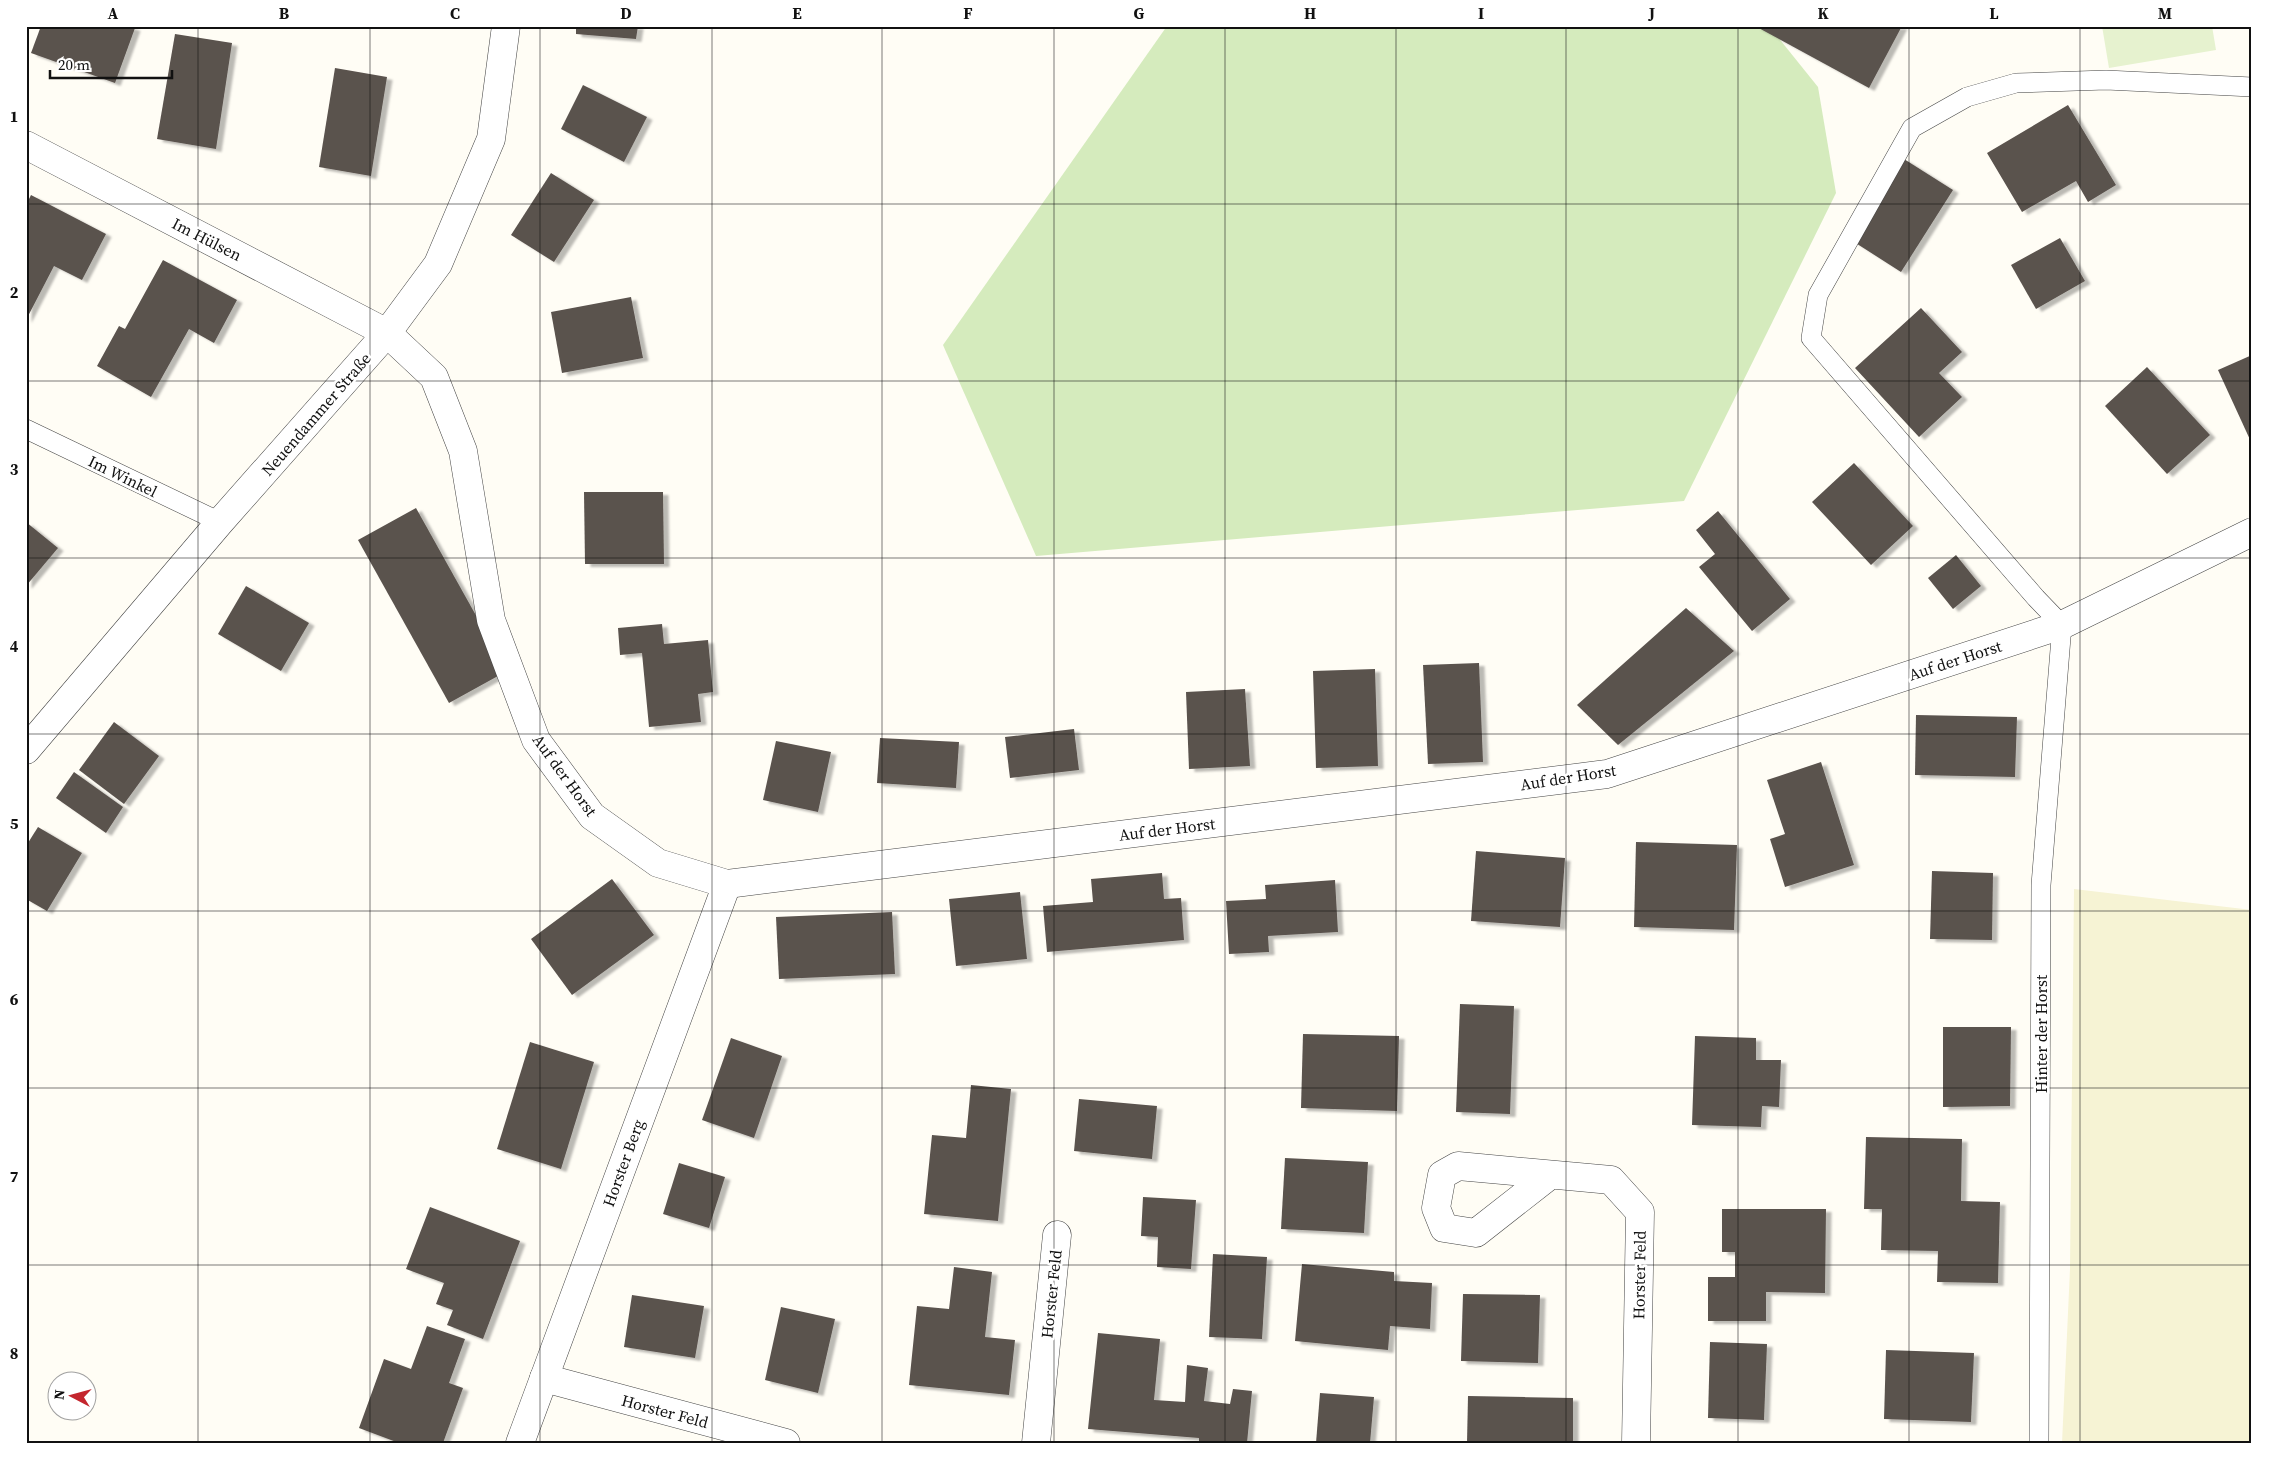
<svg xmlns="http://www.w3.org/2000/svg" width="2278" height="1469" font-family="'Source Serif 4',serif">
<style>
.farmland{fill:#f6f3d4}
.green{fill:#d5ebbd}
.pitch{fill:#e6f2cf}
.building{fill:#5a524d;filter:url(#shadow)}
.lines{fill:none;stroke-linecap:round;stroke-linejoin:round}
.lane-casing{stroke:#444;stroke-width:20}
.street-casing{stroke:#444;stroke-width:29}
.lane{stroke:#fff;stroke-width:19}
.street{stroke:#fff;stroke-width:28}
.grid{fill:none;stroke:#111;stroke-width:1;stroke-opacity:0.55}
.labels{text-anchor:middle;stroke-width:5;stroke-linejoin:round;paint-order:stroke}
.street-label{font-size:16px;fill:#111;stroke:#fff}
.neatline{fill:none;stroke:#111;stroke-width:2}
.grid-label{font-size:16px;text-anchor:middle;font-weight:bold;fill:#111}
</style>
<defs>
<filter id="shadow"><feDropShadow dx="5.5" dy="3" stdDeviation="1" flood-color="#0004"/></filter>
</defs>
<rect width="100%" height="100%" fill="#fffdf5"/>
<path class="farmland" d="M2074 889 2252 910V1443H2062L2070 1269Z"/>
<path class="green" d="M1167 26H1769L1818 87 1836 193 1684 501 1036 556 943 345Z"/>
<path class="pitch" d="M2102 26H2212L2216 50 2109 68Z"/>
<g class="building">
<path d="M41 26H129L135 28 115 83 31 53Z"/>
<path d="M576 26H638L636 39 576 34Z"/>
<path d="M1755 26H1902L1869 88Z"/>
<path d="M175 34 232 43 216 149 157 139Z"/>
<path d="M335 68 387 77 371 176 319 167Z"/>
<path d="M583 85 647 117 624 162 561 129Z"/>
<path d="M2068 105 2116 185 2088 202 2076 181 2022 212 1987 153Z"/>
<path d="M1904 159 1953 190 1901 272 1851 240Z"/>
<path d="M551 173 594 200 554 262 511 235Z"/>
<path d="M31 195 106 234 82 280 54 266 26 320V205Z"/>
<path d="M2060 238 2085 281 2036 309 2011 265Z"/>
<path d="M163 260 237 300 214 343 189 329 151 397 97 366 119 326 125 329Z"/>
<path d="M631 297 643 358 562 373 551 312Z"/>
<path d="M1921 308 1962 352 1939 373 1962 397 1919 437 1855 368Z"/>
<path d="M2252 355V444L2218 370Z"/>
<path d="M2147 367 2210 435 2167 474 2105 406Z"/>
<path d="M1854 463 1913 526 1871 565 1812 502Z"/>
<path d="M584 492H663L664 564H585Z"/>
<path d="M416 508 507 671 449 703 358 540Z"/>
<path d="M1718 511 1790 599 1752 631 1699 567 1715 554 1696 530Z"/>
<path d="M26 522 58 548 26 586Z"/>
<path d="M1956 555 1981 586 1953 609 1928 578Z"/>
<path d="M246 586 309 623 281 671 218 634Z"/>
<path d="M1686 608 1734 651 1618 745 1577 705Z"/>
<path d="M662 624 664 644 708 640 713 692 698 694 701 722 649 727 642 653 620 655 618 628Z"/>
<path d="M1479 663 1483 762 1428 764 1423 665Z"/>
<path d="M1375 669 1378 766 1316 768 1313 671Z"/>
<path d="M1245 689 1250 766 1189 769 1186 692Z"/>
<path d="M1916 715 2017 717 2015 777 1915 775Z"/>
<path d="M114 722 159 756 124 804 79 770Z"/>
<path d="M1074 729 1079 770 1010 778 1005 737Z"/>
<path d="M880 738 959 742 956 788 877 783Z"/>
<path d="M776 741 831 752 818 812 763 800Z"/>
<path d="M1821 762 1854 865 1785 887 1770 839 1785 834 1767 780Z"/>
<path d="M74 772 123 807 106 833 56 798Z"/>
<path d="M38 827 82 853 47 911 26 899V846Z"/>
<path d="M1636 842 1737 845 1734 930 1634 927Z"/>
<path d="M1476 851 1565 858 1560 927 1471 921Z"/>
<path d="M1932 871 1993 873 1992 940 1930 939Z"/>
<path d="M1162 873 1164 899 1181 898 1184 940 1047 952 1043 906 1093 902 1091 879Z"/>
<path d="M612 879 654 935 572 995 531 939Z"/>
<path d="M1335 880 1338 932 1268 936 1269 952 1229 954 1226 901 1266 899 1265 885Z"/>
<path d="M1020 892 1027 959 956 966 949 899Z"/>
<path d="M892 912 895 974 779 979 776 917Z"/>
<path d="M1460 1004 1514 1006 1510 1114 1456 1112Z"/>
<path d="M1943 1027H2011L2010 1106 1943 1107Z"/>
<path d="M1303 1034 1399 1036 1397 1111 1301 1108Z"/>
<path d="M1695 1036 1756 1038V1060H1781L1779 1107 1762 1106 1761 1127 1692 1125Z"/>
<path d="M731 1038 782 1056 754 1138 702 1120Z"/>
<path d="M530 1042 594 1062 561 1169 497 1149Z"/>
<path d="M971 1085 1011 1089 998 1221 924 1214 932 1135 966 1138Z"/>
<path d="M1079 1099 1157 1106 1152 1159 1074 1151Z"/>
<path d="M1866 1137 1962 1139 1961 1201 2000 1202 1998 1283 1937 1282 1938 1251 1881 1250 1882 1209H1864Z"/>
<path d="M1285 1158 1368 1162 1364 1233 1281 1229Z"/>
<path d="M679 1163 725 1177 709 1228 663 1214Z"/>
<path d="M1143 1197 1196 1200 1191 1269 1157 1267 1158 1237 1141 1236Z"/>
<path d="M430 1207 520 1241 483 1339 447 1325 453 1310 436 1304 444 1283 406 1269Z"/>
<path d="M1722 1209H1826L1825 1293 1766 1292V1321H1708V1277H1735V1252H1722Z"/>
<path d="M1213 1254 1267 1257 1262 1339 1209 1337Z"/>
<path d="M1302 1264 1394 1272V1281L1432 1283 1430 1329 1390 1326 1388 1350 1295 1341Z"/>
<path d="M954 1267 992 1272 985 1337 1015 1340 1009 1395 909 1385 917 1306 949 1309Z"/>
<path d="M1463 1294 1540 1295 1538 1363 1461 1361Z"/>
<path d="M632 1295 704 1306 695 1358 624 1347Z"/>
<path d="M781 1307 835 1319 818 1393 765 1380Z"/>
<path d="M427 1326 465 1339 449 1383 463 1388 443 1443H399L359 1428 384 1359 411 1369Z"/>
<path d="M1098 1333 1160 1339 1154 1400 1185 1402 1187 1365 1208 1368 1204 1401 1230 1404 1233 1389 1252 1391 1247 1443H1199V1438L1088 1429Z"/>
<path d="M1710 1342 1767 1344 1764 1420 1708 1418Z"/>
<path d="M1886 1350 1974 1353 1971 1422 1884 1419Z"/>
<path d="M1320 1393 1374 1397 1370 1443H1316Z"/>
<path d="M1468 1396 1573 1398V1443H1467Z"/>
</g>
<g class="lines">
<g class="lane-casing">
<g id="lane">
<path d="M26 429 220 522"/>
<path d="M2039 1443 2041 885 2062 625 2036 598 1811 338 1818 295 1912 128 1967 97 2016 83 2106 80 2252 87"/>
</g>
</g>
<g class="street-casing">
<g id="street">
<path d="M26 145 387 333 434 377 463 451 491 620 536 740 592 816 658 863 727 884 1607 774 2062 625 2252 532"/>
<path d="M26 750 220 522 387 333 438 264 491 139 506 26"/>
<path d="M1550 1175 1476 1233 1444 1228 1436 1208 1442 1175 1458 1166 1611 1180 1640 1212 1636 1443"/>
<path d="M544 1378 786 1443"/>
<path d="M520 1443 727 884"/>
<path d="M1036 1443 1057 1235"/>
</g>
</g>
<use href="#lane" class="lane"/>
<use href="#street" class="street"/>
</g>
<path class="grid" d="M198 26V1443M370 26V1443M540 26V1443M712 26V1443M882 26V1443M1054 26V1443M1225 26V1443M1396 26V1443M1566 26V1443M1738 26V1443M1909 26V1443M2080 26V1443M26 204H2252M26 381H2252M26 558H2252M26 734H2252M26 911H2252M26 1088H2252M26 1265H2252"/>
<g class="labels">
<g class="street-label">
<text transform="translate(207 239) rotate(27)" y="6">Im Hülsen</text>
<text transform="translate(316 414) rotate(-49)" y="6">Neuendammer Straße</text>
<text transform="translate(123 476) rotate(26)" y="6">Im Winkel</text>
<text transform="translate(1955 660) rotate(-18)" y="6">Auf der Horst</text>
<text transform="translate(565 775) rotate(54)" y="6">Auf der Horst</text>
<text transform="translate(1568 777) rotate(-9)" y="6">Auf der Horst</text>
<text transform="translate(1167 829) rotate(-7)" y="6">Auf der Horst</text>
<text transform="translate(2041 1034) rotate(-90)" y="6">Hinter der Horst</text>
<text transform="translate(623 1163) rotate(-70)" y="6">Horster Berg</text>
<text transform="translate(1639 1275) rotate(-89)" y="6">Horster Feld</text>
<text transform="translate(1051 1294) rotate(-84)" y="6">Horster Feld</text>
<text transform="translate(665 1411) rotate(15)" y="6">Horster Feld</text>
</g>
</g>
<rect width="2278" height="1469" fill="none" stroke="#ffffff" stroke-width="55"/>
<g transform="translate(72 1396) rotate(276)"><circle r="24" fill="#ffffff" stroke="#a0a0a0"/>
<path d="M0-4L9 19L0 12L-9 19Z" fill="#c4262e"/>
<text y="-8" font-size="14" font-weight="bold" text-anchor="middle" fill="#111111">N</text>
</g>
<path d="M50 70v8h122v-8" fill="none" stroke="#111111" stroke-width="2.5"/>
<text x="58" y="70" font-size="15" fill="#111111" stroke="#ffffff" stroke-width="4" paint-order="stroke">20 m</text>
<rect x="28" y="28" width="2222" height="1414" class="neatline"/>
<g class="grid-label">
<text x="113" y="19">A</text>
<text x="284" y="19">B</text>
<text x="455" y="19">C</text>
<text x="626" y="19">D</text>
<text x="797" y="19">E</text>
<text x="968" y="19">F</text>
<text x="1139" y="19">G</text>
<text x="1310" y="19">H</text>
<text x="1481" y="19">I</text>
<text x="1652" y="19">J</text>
<text x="1823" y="19">K</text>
<text x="1994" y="19">L</text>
<text x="2165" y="19">M</text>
<text x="14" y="122">1</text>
<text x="14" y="298">2</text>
<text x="14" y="475">3</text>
<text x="14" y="652">4</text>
<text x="14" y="829">5</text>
<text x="14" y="1005">6</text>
<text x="14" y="1182">7</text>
<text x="14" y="1359">8</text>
</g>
</svg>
